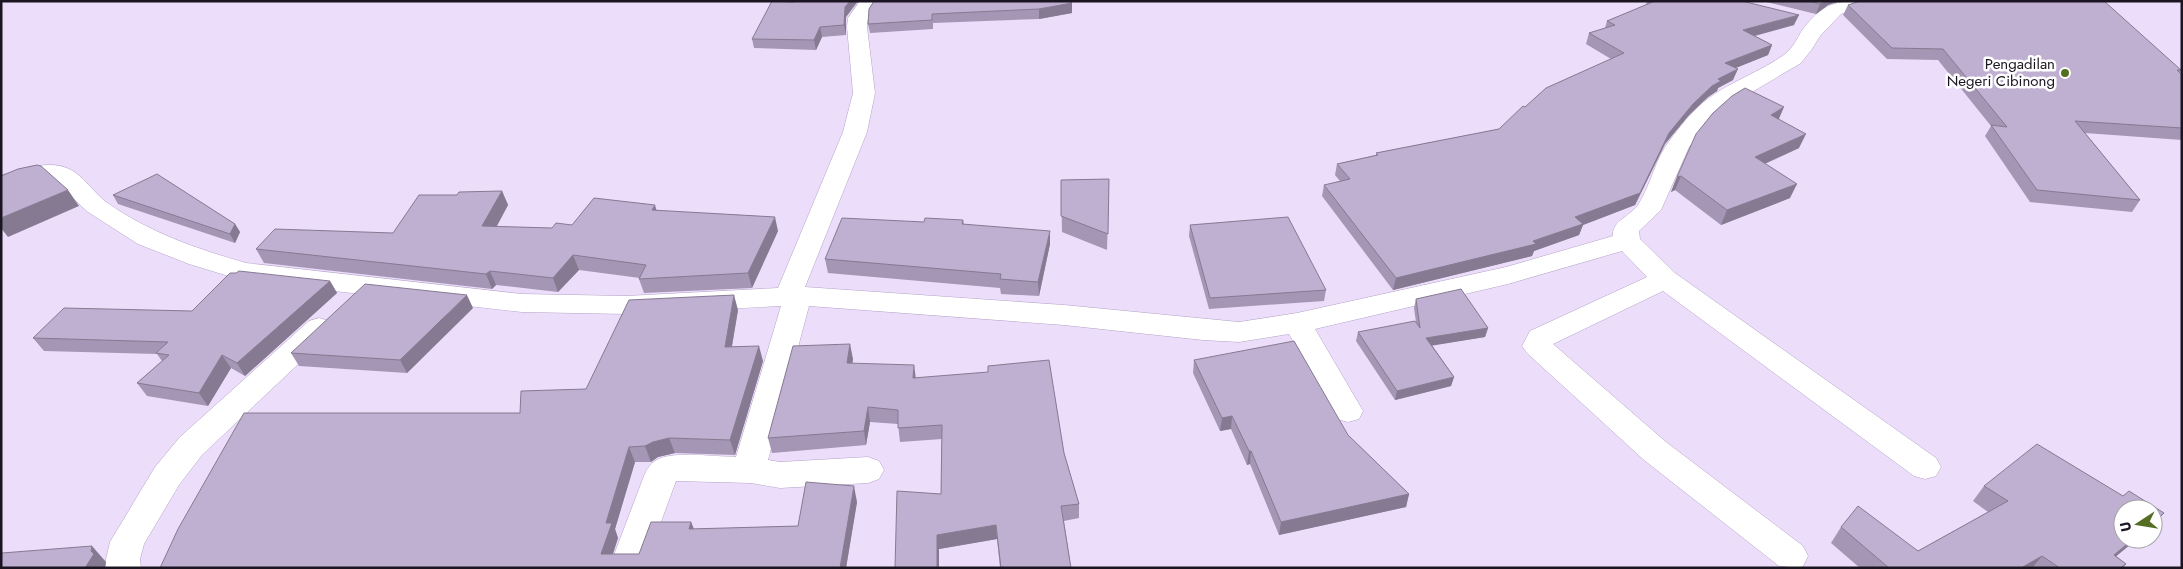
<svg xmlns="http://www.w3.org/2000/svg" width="2183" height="569" font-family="Jost,sans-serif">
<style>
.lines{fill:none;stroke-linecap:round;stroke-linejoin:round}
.street-casing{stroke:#b3a3c5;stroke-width:1}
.street{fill:#fff;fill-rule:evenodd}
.wall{fill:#a496b4}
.shaded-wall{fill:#867a92}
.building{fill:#bfafd1;stroke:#867a92}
.poi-dot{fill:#546f23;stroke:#fff;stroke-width:2}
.labels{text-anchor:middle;stroke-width:5;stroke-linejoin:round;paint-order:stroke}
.far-poi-label{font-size:15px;fill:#1b1521;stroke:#fff;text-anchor:end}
</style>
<rect width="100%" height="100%" fill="#ecdefb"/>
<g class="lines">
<g class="street-casing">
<g id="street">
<path d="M860 1H880L868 18 867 27 875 93 867 132 805 287 1064 305 1239 322 1297 313 1506 267 1613 236C1612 220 1630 217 1638 205 1651 185 1655 159 1670 140 1681 125 1694 109 1709 98 1732 81 1762 71 1785 54 1794 47 1797 38 1803 29 1826 0 1838 1 1873 1L1870 5 1841 14 1820 36 1812 49 1801 63 1725 108 1706 126 1689 147 1661 210 1639 231 1640 239 1675 273 1936 458 1941 467 1936 476 1925 479 1914 476 1663 291 1553 344 1666 442 1803 546 1808 556 1803 566 1799 568 1779 566 1644 460 1527 353 1522 346 1530 331 1647 277 1622 251 1508 284 1315 329 1363 411 1359 419 1348 422 1337 419 1289 334 1239 342 1203 340 1064 325 809 306 768 460 780 462 868 457 879 461 884 470 879 479 868 483 780 488 751 483 676 481 644 568H609L644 476C647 469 651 462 659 459 674 451 718 457 736 457L781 306 626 314 522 312 245 281 189 264 138 244 88 212 53 180 48 179 1 189V175C22 170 49 159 69 169 83 175 94 193 106 202 148 232 197 249 246 263L522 294 626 296 778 288 843 132 853 93 847 27 848 18Z"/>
<path d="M319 318 329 321 333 328 329 335 202 455 179 485 144 544 140 559 141 568H106V559L110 542 155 467 180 437 309 321Z"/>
</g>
</g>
<use href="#street" class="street"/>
</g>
<g class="wall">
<path d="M794 1H858L846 17V35L822 37 816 50 754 48 752 39Z"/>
<path d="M1647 1H1742L1794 25 1755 36 1772 45 1768 55 1735 68 1733 80 1718 88 1717 91 1708 97 1689 115 1665 144 1635 205 1583 225 1579 235 1534 251 1532 256 1393 290 1322 196 1324 185 1340 181 1335 175 1337 164 1376 155V153L1499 129 1525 107 1611 59 1586 44 1589 33 1605 28 1607 21 1646 5Z"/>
<path d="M1762 1H1840L1828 5 1816 14Z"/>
<path d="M1072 3V13L1039 19 933 23V29L870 33 868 24 869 9Z"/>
<path d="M1848 5 2181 70 2180 73 2182 75V140L2085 133 2140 200 2132 212 2030 202 1985 136 1991 126 1938 60 1887 59 1843 15Z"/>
<path d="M1779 119 1799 148 1765 164 1790 198 1721 225 1675 190 1671 192 1677 177Z"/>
<path d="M1109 179 1107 250 1062 232 1061 180Z"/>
<path d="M502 191 508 205 496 227 552 228 572 225 657 210 778 231 752 288 644 293 639 279 640 278 579 270 558 292 496 285 492 289 264 263 256 249 393 233Z"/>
<path d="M113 195 235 224 240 232 235 243 118 204Z"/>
<path d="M963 220 964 224 1050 244 1039 296 1001 294 1000 288 828 273 825 259 924 222Z"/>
<path d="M1190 225 1326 290 1324 301 1209 309 1189 236Z"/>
<path d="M330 281 337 293 245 376 231 368 208 406 147 396 137 383 162 361 157 354 44 351 33 338 192 311Z"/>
<path d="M1416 299 1488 328 1485 337 1432 345 1454 377 1451 386 1395 400 1356 341 1358 332 1416 322 1414 308Z"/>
<path d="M473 308 407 373 299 366 291 353Z"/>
<path d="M738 310 732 347 763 361 735 455 675 453 658 457 651 462H635L615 529 618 538 613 554H639L691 522 694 529 798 526 857 502 846 568H160L520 413 586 389Z"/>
<path d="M853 359 852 363 916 378 1064 453 1079 504V518L1064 521 1071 568H1000L997 539 939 549V568H895L941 494 942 439 900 442 898 424 870 422 866 445 772 453 768 438Z"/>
<path d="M1194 360 1348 435 1409 494 1406 507 1279 535 1250 464 1247 465 1231 429 1220 431 1193 373Z"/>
<path d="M1984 486 2123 496 2164 513 2153 525V509L2123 539H2137L2116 556 2126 564 2123 568H1860L1831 543 1841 527 1918 551 1988 512 1973 501Z"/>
</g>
<g class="shaded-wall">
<path d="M850 1H858L846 17V35L844 25 845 7Z"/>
<path d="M1824 1H1840L1828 5 1816 14 1820 4Z"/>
<path d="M1072 3V13L1039 19V9Z"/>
<path d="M1799 15 1794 25 1738 40 1743 30Z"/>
<path d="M820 27 822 37 816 50 814 40Z"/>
<path d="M1772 45 1768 55 1721 74 1725 63Z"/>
<path d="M1738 69 1733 80 1718 88 1717 91 1708 97 1689 115 1665 144 1635 205 1583 225 1579 235 1534 251 1532 256 1393 290 1396 278 1533 241 1575 217 1669 133 1693 104 1718 79Z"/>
<path d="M1784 107 1778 121 1771 115Z"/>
<path d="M1806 134 1799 148 1748 171 1755 157Z"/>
<path d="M1681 176 1675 190 1671 192 1677 177Z"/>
<path d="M1797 184 1790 198 1721 225 1727 210Z"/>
<path d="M68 190 79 206 8 237 1 228V218Z"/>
<path d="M502 191 508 205 489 241 482 226Z"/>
<path d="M655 205 659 219 652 210Z"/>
<path d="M775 217 778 231 752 288 748 273Z"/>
<path d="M235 224 240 232 235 243 230 234Z"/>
<path d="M1050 231V244L1039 296 1038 282Z"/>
<path d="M573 255 579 270 558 292 553 278Z"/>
<path d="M490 271 496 285 492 289 486 274Z"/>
<path d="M330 281 337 293 245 376 237 363Z"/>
<path d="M467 295 473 308 407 373 400 360Z"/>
<path d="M734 295 738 310 729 362 725 347Z"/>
<path d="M1488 328 1485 337 1424 347 1426 338Z"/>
<path d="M850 344 853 359 850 377 847 363Z"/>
<path d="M759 346 763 361 735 455 730 440Z"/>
<path d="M222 355 231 368 208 406 199 393Z"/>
<path d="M914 365 916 379 913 378Z"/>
<path d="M1454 377 1451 386 1395 400 1397 391Z"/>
<path d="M868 407 870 422 866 445 864 431Z"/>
<path d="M1232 416 1231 429 1220 431 1222 418Z"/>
<path d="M669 438 675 453 658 457 651 462 645 446 653 442Z"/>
<path d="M629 447 635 462 615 529 618 538 608 568 601 554 606 523Z"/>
<path d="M1249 451H1251L1250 464 1247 465Z"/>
<path d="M854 486 857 502 846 568H840Z"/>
<path d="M1409 494 1406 507 1279 535 1281 522Z"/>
<path d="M2164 513 2153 525V522Z"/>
<path d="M691 522 697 537 689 529Z"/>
<path d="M996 525 997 539 939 549V568H937V535Z"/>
<path d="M2133 539H2137L2102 568 2114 555Z"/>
<path d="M92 546 106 562 105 567 106 568H85L91 551Z"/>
<path d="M2042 556 2032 568H2021Z"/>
</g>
<g class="building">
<path d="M772 1 794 2V1H850L845 7 844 25 820 27 814 40 752 39Z"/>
<path d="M874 1H1070L1072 3 1039 9 932 14V20L868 24 869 9Z"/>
<path d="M1655 1H1742L1799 15 1743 30 1772 45 1725 63 1738 69 1718 79 1721 81 1712 86 1693 104 1669 133 1640 193 1575 217 1583 224 1533 241 1536 244 1396 278 1324 185 1350 179 1337 164 1378 155 1376 153 1499 129 1523 106 1525 107 1546 88 1624 53 1589 33 1615 25 1607 21Z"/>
<path d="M1810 1H1824L1820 4Z"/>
<path d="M1860 1H2104L2181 70H2177L2182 75V128L2075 121 2140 200 2037 190 1991 125 2007 127 1943 49 1892 48 1848 5Z"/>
<path d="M1745 88 1784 107 1771 115 1806 134 1755 157 1797 184 1727 210 1681 176 1677 177 1696 134 1713 113 1732 96Z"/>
<path d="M37 165 41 166 68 190 1 218V176L18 169Z"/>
<path d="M157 174 235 224 230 234 113 195Z"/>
<path d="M1109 179 1108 234 1061 216V180Z"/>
<path d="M502 191 482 226 552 228 556 223 572 225 594 198 655 205 652 210 775 217 748 273 639 279 646 265 573 255 553 278 490 271 486 274 256 249 275 229 393 233 419 195H457L459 192Z"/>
<path d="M1288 217 1326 290 1210 298 1190 225Z"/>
<path d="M842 218 924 222 925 218 963 220 962 224 1050 231 1038 282 1000 279 1001 274 825 259Z"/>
<path d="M239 271 330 281 237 363 222 355 199 393 137 383 169 355 156 353 168 342 33 338 64 308 192 311 230 273H236Z"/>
<path d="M365 284 467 295 400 360 291 353Z"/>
<path d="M1461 289 1488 328 1426 338 1454 377 1397 391 1358 332 1415 321 1420 328 1416 299Z"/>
<path d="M734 295 725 347 759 346 730 440 669 438 653 442 645 446 629 447 606 523H612L601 554H639L651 522H691L689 529 798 526 806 482 854 486 840 568H160L178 529 244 413H520L521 391 586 389 629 300Z"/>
<path d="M1294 341 1348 435 1409 494 1281 522 1251 451H1249L1232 416 1222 418 1194 360Z"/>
<path d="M850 344 847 363 914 365 913 378 988 372V366L1049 360 1064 453 1079 504 1061 506 1071 568H1001L996 525 937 535V568H895L897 491 941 494 942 425 898 428V410L868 407 864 431 768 438 793 346Z"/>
<path d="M2037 444 2123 496 2129 491 2164 513 2153 522V509H2123V539H2133L2114 555 2126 564 2120 568H2060L2042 556 2021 568H1889L1841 527 1858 506 1918 551 2008 501 1984 486Z"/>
<path d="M92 546 91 551 94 554 85 568H1V554L2 553Z"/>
</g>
<circle class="poi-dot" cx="2065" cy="73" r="5"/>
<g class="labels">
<g class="far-poi-label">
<text x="2055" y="69">Pengadilan<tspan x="2055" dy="17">Negeri Cibinong</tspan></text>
</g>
</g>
<rect width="2183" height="569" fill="none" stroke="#1b1521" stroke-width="5"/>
<g transform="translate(2138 524) rotate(258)"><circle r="24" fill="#ffffff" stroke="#a4a1a6"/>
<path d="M0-4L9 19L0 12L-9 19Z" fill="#546f23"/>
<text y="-8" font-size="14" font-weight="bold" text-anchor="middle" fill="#1b1521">U</text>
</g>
</svg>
